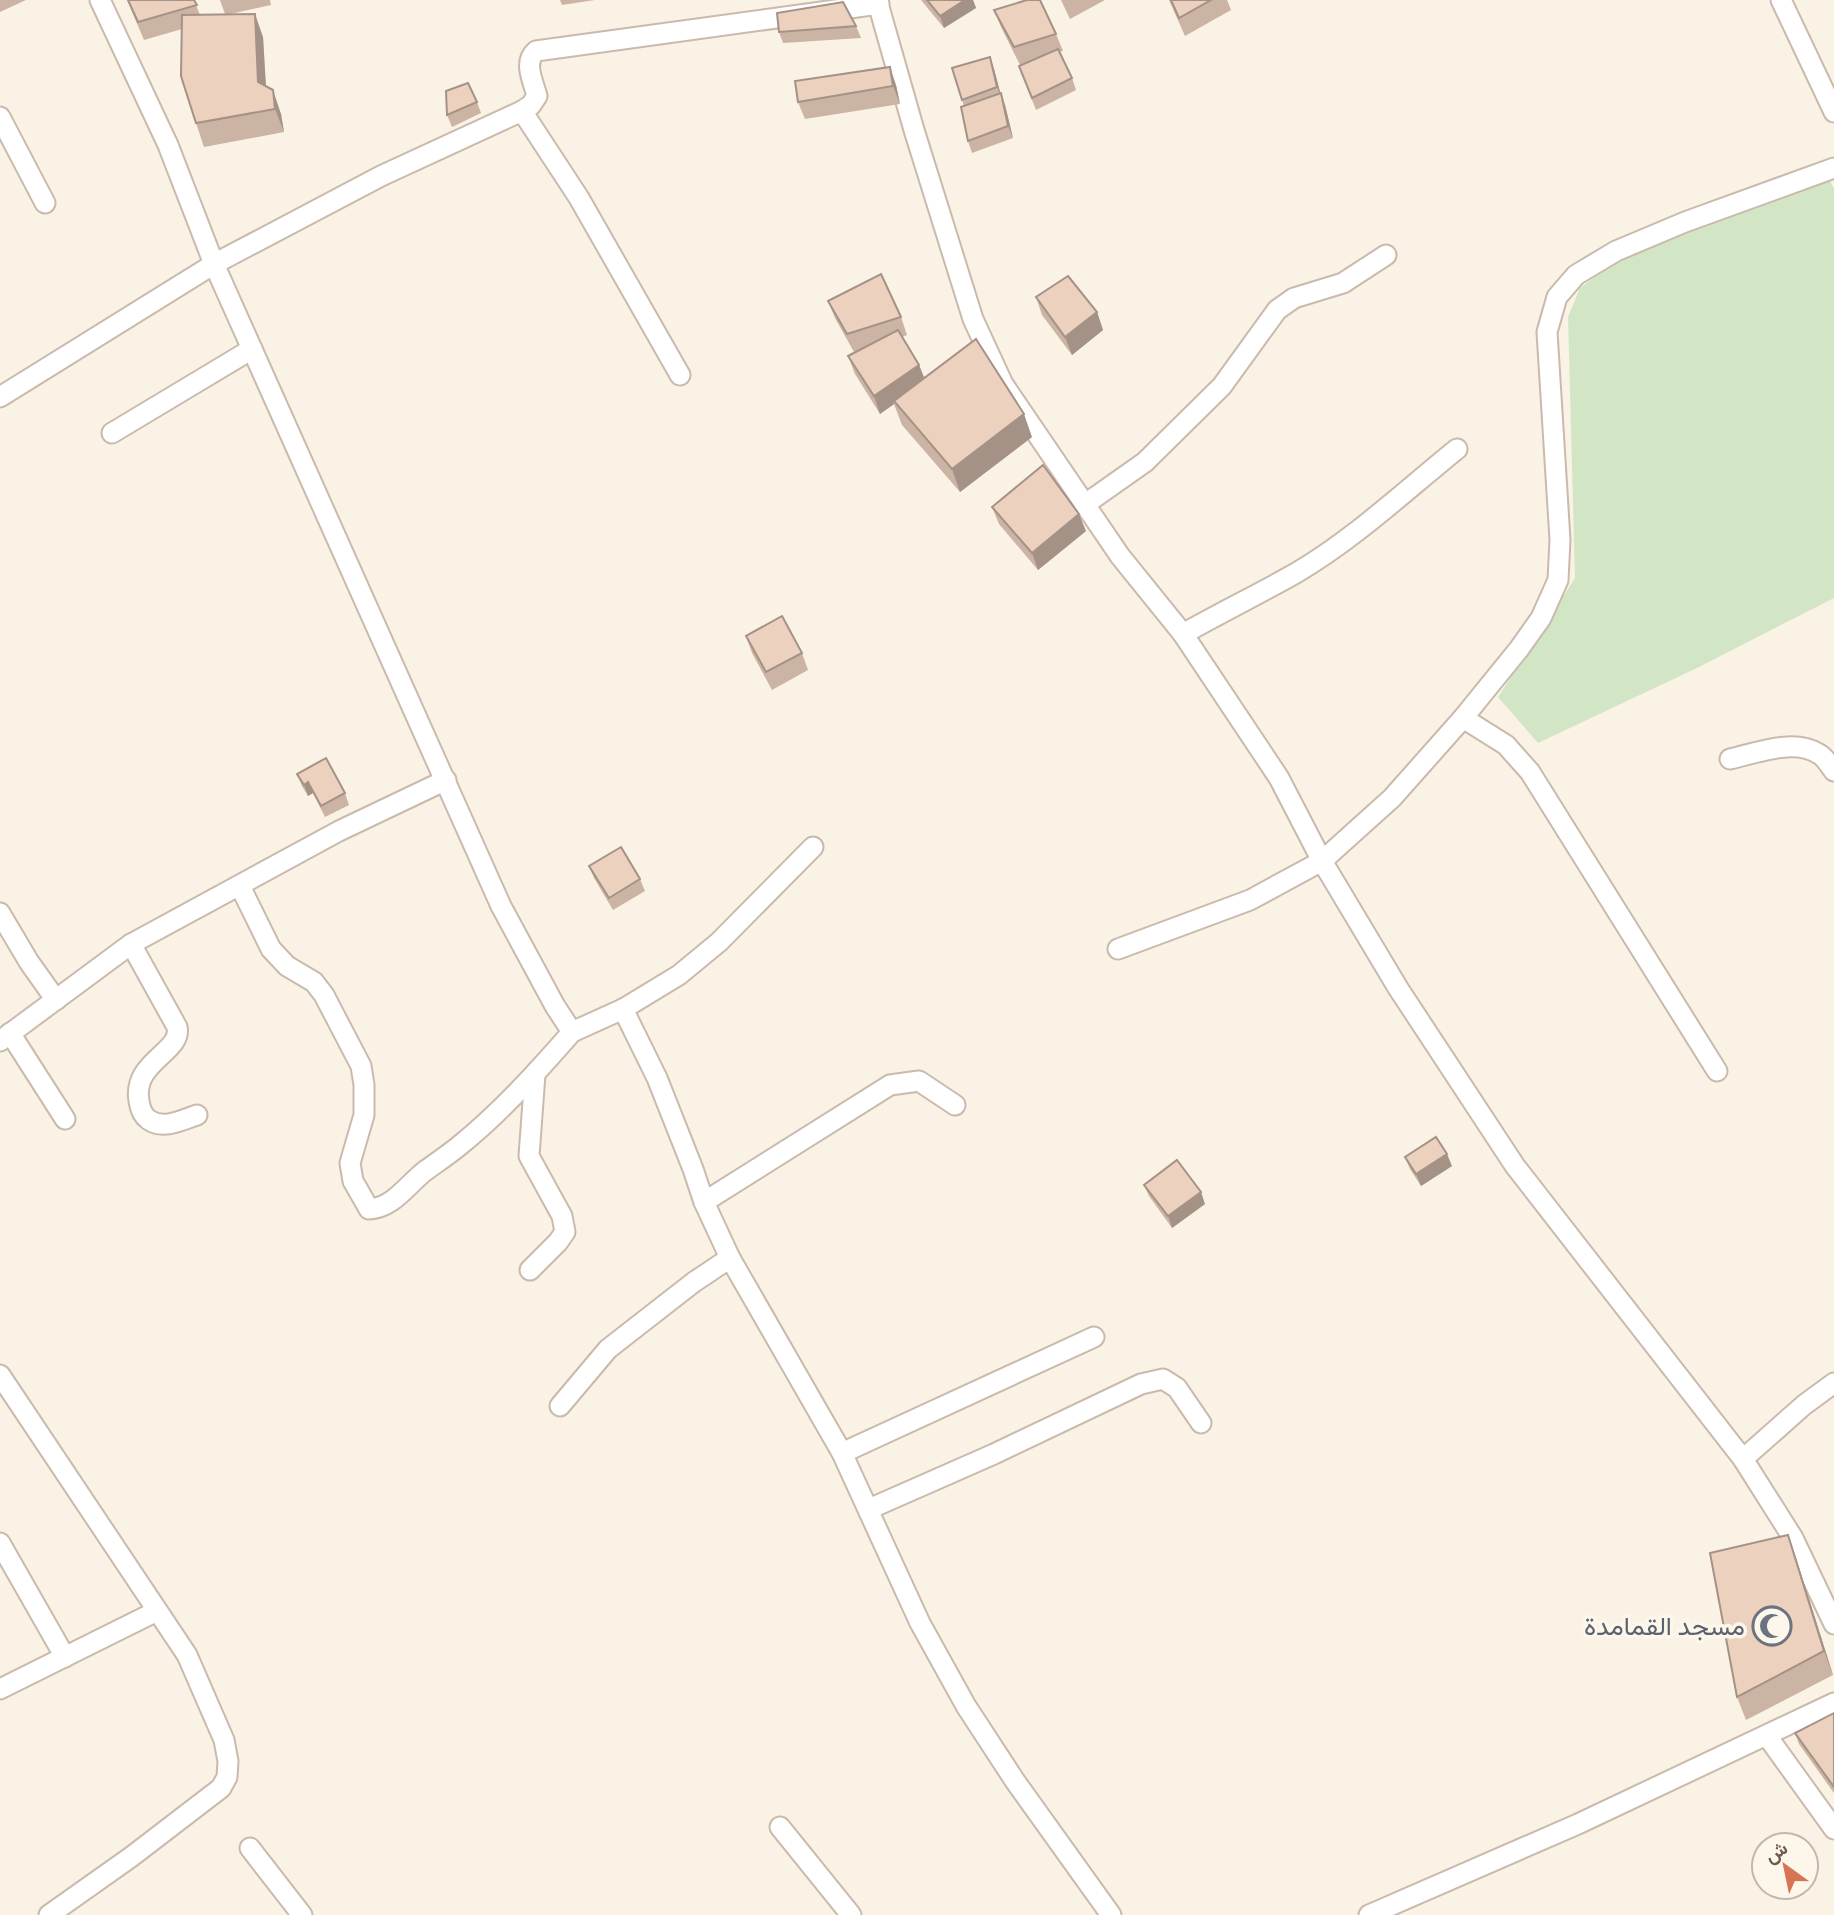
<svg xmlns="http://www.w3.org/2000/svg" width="1834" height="1915" font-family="'Titillium Web',Vazirmatn,sans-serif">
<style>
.green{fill:#d2e6c5}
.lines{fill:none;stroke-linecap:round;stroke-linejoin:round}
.minor-casing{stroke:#cabaac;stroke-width:23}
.minor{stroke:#fff;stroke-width:19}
.wall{fill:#cbb4a4}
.shaded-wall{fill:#a59286}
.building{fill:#ecd1bf;stroke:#a59286;stroke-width:2}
.labels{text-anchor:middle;stroke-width:7;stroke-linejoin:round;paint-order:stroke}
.worship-label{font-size:26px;fill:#5b616d;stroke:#fdf6eb;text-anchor:end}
</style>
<rect width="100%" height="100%" fill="#faf2e5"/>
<path class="green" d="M1830 181 1834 189V598L1697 668 1538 743 1498 697 1575 578 1568 317 1580 288 1603 271 1634 254 1711 222Z"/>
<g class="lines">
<g class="minor-casing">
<g id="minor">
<path d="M100 0 168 145 214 264 501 906 555 1006 572 1032 623 1009 657 1078 693 1169 704 1202 730 1258 842 1453 920 1623 966 1706 1015 1781 1111 1915"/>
<path d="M877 0 914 130 973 319 1003 384 1120 556 1183 634 1279 778 1322 861 1398 988 1515 1166 1743 1459 1793 1538 1834 1624"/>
<path d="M1781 0 1834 112"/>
<path d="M522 111 531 105 537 96C533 81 523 62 536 51L879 4"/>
<path d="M0 117 45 203"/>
<path d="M0 397 214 264 381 176 522 111 579 198 680 375"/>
<path d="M112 433 252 349"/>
<path d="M1084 505 1145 462 1222 386 1277 310 1294 298 1343 283 1386 255"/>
<path d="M1183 634C1220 613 1259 594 1296 573 1354 539 1405 491 1457 449"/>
<path d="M1463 718 1506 745 1530 772 1717 1071"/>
<path d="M1730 759C1757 753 1794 738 1819 754 1825 757 1830 766 1834 771"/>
<path d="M240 886 271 949 287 966 314 982 324 995 361 1066 364 1085V1115L350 1163 353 1181 369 1209C393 1208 407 1185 425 1171 436 1163 448 1155 459 1146 500 1113 538 1071 572 1032"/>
<path d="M0 913 29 962 56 1000"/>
<path d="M131 944 177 1027C183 1052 132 1061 139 1101 140 1108 143 1116 149 1120 164 1130 182 1120 197 1115"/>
<path d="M1118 949 1250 900 1322 861 1392 798 1463 718 1519 649 1541 618 1558 580 1560 540 1547 332 1557 297 1576 275 1616 251 1685 222 1834 168"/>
<path d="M623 1009 679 975 719 942 813 847"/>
<path d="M10 1033 65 1119"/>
<path d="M0 1041 131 944 339 831 446 780"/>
<path d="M704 1202 890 1085 919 1081 955 1105"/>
<path d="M530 1270 558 1242 565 1232 562 1216 529 1156 535 1074"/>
<path d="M0 1375 187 1655 224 1740 228 1761 227 1777 221 1788 131 1857 49 1915"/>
<path d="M560 1406 608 1349 694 1282 730 1258"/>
<path d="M842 1453 1094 1337"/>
<path d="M1743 1459 1804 1405 1834 1383"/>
<path d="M869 1509 994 1454 1141 1384 1163 1379 1177 1388 1201 1423"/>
<path d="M0 1543 65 1657"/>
<path d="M0 1689 157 1611"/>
<path d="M1767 1736 1834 1829"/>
<path d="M780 1827 851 1915"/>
<path d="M250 1848 302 1915"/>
<path d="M1369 1915 1578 1824 1834 1703"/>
</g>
</g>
<use href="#minor" class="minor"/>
</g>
<g class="wall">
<path d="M0 0H26L0 12Z"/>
<path d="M127 0H194L200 15 225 14 220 0H270L271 5 230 14 263 37 266 86 281 114 284 132 204 147 196 123 182 29 144 40Z"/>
<path d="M560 0H595L562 5Z"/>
<path d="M921 0H973L976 8 944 28Z"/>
<path d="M1061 0H1105L1070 19Z"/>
<path d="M1169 0H1227L1231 10 1185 36Z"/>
<path d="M994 10 1056 34 1063 51 1059 52 1072 78 1076 90 1036 110 1019 66 1029 62 1020 65 1001 27Z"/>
<path d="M856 26 861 38 783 43 779 32Z"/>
<path d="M952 68 994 69 1000 93 1005 105 1013 138 972 153 968 141 964 106Z"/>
<path d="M896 85 900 104 805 119 798 102Z"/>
<path d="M477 102 481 113 452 127 447 115Z"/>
<path d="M1036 297 1097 312 1103 330 1072 355 1042 315Z"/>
<path d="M828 301 901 317 907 335 902 337 919 365 924 378 1032 437 960 492 902 425 894 404 880 414 855 374 848 356 859 350 854 352 835 318Z"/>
<path d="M992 507 1086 531 1038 570 999 524Z"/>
<path d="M746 636 802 653 808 670 772 690 752 653Z"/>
<path d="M297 774 345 793 349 805 325 817 313 793 308 796 302 786Z"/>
<path d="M589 866 640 879 645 891 613 910 594 878Z"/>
<path d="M1405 1157 1452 1166 1421 1186 1410 1169Z"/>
<path d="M1144 1185 1205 1204 1172 1228 1149 1196Z"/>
<path d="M1788 1535 1796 1558 1833 1675 1746 1720 1737 1697Z"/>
<path d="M1834 1713V1793L1799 1744 1795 1733Z"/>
</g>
<g class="shaded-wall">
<path d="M965 0H973L976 8 944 28 940 16Z"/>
<path d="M255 14 263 37 267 106 258 82Z"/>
<path d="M990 57 994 69 1002 99 997 87Z"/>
<path d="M890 67 896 85 900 104 893 86Z"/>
<path d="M273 90 281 114 284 132 275 109Z"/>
<path d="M1001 93 1005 105 1013 138 1008 126Z"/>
<path d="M1097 312 1103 330 1072 355 1065 337Z"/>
<path d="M919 365 926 382 894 401V404L880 414 874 396Z"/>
<path d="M1024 414 1032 437 960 492 952 469Z"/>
<path d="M1079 514 1086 531 1038 570 1032 553Z"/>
<path d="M308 782 313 793 308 796 304 785Z"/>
<path d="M1447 1154 1452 1166 1421 1186 1416 1174Z"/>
<path d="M1201 1192 1205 1204 1172 1228 1168 1216Z"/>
<path d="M1788 1535 1796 1558 1833 1675 1824 1651Z"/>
</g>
<g class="building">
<path d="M128 0H194L197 5 138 22Z"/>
<path d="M927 0H965L940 16Z"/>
<path d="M1027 0H1040L1056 34 1014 47 994 10Z"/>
<path d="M1171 0H1211L1179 18Z"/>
<path d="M843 2 856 26 779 32 777 13Z"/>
<path d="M255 14 258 82 273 90 275 109 196 123 181 76 182 15Z"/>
<path d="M1058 49 1072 78 1032 98 1019 66Z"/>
<path d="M990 57 997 87 962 100 952 68Z"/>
<path d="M890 67 893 86 798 102 795 81Z"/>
<path d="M468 83 477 102 447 115 446 91Z"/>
<path d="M1001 93 1008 126 968 141 961 107Z"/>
<path d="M881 274 901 317 847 334 828 301Z"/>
<path d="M1068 276 1097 312 1065 337 1036 297Z"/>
<path d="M898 330 919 365 874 396 848 356Z"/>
<path d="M976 339 1024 414 952 469 894 401Z"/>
<path d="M1043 465 1079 514 1032 553 992 507Z"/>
<path d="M782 616 802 653 766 672 746 636Z"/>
<path d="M326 758 345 793 321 806 308 782 304 785 297 774Z"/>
<path d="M621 847 640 879 609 898 589 866Z"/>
<path d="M1436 1137 1447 1154 1416 1174 1405 1157Z"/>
<path d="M1177 1160 1201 1192 1168 1216 1144 1185Z"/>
<path d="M1788 1535 1824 1651 1737 1697 1710 1553Z"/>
<path d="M1834 1713V1787L1795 1733Z"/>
</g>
<defs>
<g id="mosque-ring" transform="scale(2.0125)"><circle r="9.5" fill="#fdf6eb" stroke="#6b7280" stroke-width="1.5"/><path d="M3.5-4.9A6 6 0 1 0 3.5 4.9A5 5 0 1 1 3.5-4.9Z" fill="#6b7280"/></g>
</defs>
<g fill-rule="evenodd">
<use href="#mosque-ring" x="1772" y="1626"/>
</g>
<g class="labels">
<g class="worship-label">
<text x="1745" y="1635">مسجد القمامدة</text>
</g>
</g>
<g transform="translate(1785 1866) rotate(327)"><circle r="33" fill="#fdf6eb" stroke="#c5b7ac" stroke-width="2"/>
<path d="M0-5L12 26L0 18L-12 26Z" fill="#d77456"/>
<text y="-10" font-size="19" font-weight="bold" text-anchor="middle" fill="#70594d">ش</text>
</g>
</svg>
